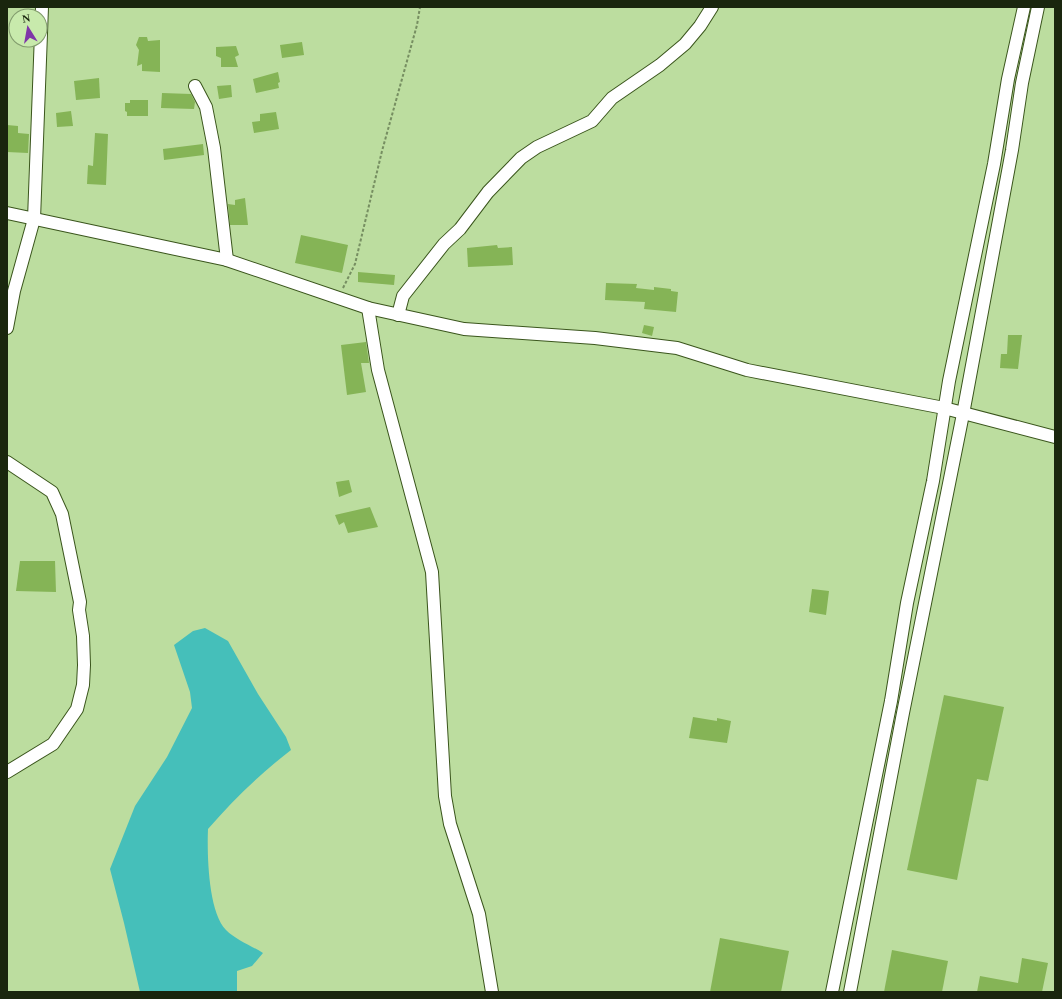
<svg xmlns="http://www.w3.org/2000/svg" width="1062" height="999" font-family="'Times New Roman',serif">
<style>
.water{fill:#45bfba}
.building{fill:#85b456}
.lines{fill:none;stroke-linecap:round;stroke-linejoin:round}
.minor-casing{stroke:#3a551c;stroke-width:14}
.path{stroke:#768e61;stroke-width:2;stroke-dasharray:3 2;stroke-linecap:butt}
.minor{stroke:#fff;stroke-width:12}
</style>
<rect width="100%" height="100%" fill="#bcdd9f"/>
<path class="water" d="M205 628 228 641 258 694 286 737 291 750C261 773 233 800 208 829 207 853 208 912 226 930 236 940 252 946 263 953L252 966 237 971V992H140L124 923 110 869 135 806 167 757 192 708 190 692 174 645 193 631Z"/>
<g class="building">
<path d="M139 37H147L148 41 160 40V72L142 71V64L137 66 139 50 136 45Z"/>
<path d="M302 42 304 55 282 58 280 45Z"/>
<path d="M236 46 239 55 235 57 238 67H221V58L216 56V47Z"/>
<path d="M278 72 280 82 278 83 279 88 256 93 253 79Z"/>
<path d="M99 78 100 98 76 100 74 81Z"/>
<path d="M231 85 232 97 219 99 217 86Z"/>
<path d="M162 93 191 94 195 102 194 109 161 108Z"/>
<path d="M130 100H148V116H127V112L125 111V103H130Z"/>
<path d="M71 111 73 126 57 127 56 113Z"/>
<path d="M276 112 279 129 254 133 252 122 260 121V114Z"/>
<path d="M7 125 18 126V133L29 134 28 153 7 152Z"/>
<path d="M95 133 108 134 106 185 87 184 88 165 93 166Z"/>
<path d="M203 144 204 155 164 160 163 149Z"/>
<path d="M245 198 248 225H230L228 204 235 205V200Z"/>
<path d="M301 235 348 245 342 273 295 263Z"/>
<path d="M497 245 498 248 512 247 513 265 468 267 467 248Z"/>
<path d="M358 272 395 275 394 285 358 282Z"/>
<path d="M606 283 637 284 636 288 654 290V287L671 289V291L678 292 676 312 644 309 645 302 605 300Z"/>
<path d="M644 325 654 327 652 336 642 333Z"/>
<path d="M1008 335H1022L1018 369 1000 368 1001 354H1007Z"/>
<path d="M366 342 369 363H361L366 392 347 395 341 345Z"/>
<path d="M349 480 352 492 339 497 336 482Z"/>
<path d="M370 507 378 527 348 533 344 522 339 525 335 515Z"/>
<path d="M20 561H55L56 592 16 591Z"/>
<path d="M812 589 829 591 826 615 809 612Z"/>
<path d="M944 695 1004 707 988 781 977 779 957 880 907 870Z"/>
<path d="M693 717 717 721V718L731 721 727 743 689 738Z"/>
<path d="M720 938 789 951 781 992H710Z"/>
<path d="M892 950 948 961 942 992H884Z"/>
<path d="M1022 958 1048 963 1042 992H977L980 976 1018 983Z"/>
</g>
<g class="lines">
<g class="minor-casing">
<g id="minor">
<path d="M195 86 206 107 214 148 227 260"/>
<path d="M7 213 227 260 368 308 464 329 595 338 677 348 747 370 944 408 1055 437"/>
<path d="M368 308 378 370 432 572 445 796 450 824 479 914 492 992"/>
<path d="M398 315 403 296 444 244 460 229 488 192 521 158 537 147 592 121 612 98 660 65 685 44 700 26 712 7"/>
<path d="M7 328 14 291 34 219 42 7"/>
<path d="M7 462 52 492 62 514 80 602 79 610 83 636 84 665 83 685 77 709 53 744 7 772"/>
<path d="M832 992 891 701 907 603 933 481 949 381 994 164 1008 79 1024 7"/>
<path d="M850 992 903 713 963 414 1012 150 1022 83 1038 7"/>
</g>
</g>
<path class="path" d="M343 288 355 264 382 151 417 25 420 7"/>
<use href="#minor" class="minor"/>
</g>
<rect width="1062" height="999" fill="none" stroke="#1a260e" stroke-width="16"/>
<g transform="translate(28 28) rotate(349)"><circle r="19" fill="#c8eaac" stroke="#829c6d"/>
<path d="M0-3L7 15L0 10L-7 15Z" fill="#7f36a8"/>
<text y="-6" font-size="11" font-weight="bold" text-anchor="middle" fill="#1a260e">N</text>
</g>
</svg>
